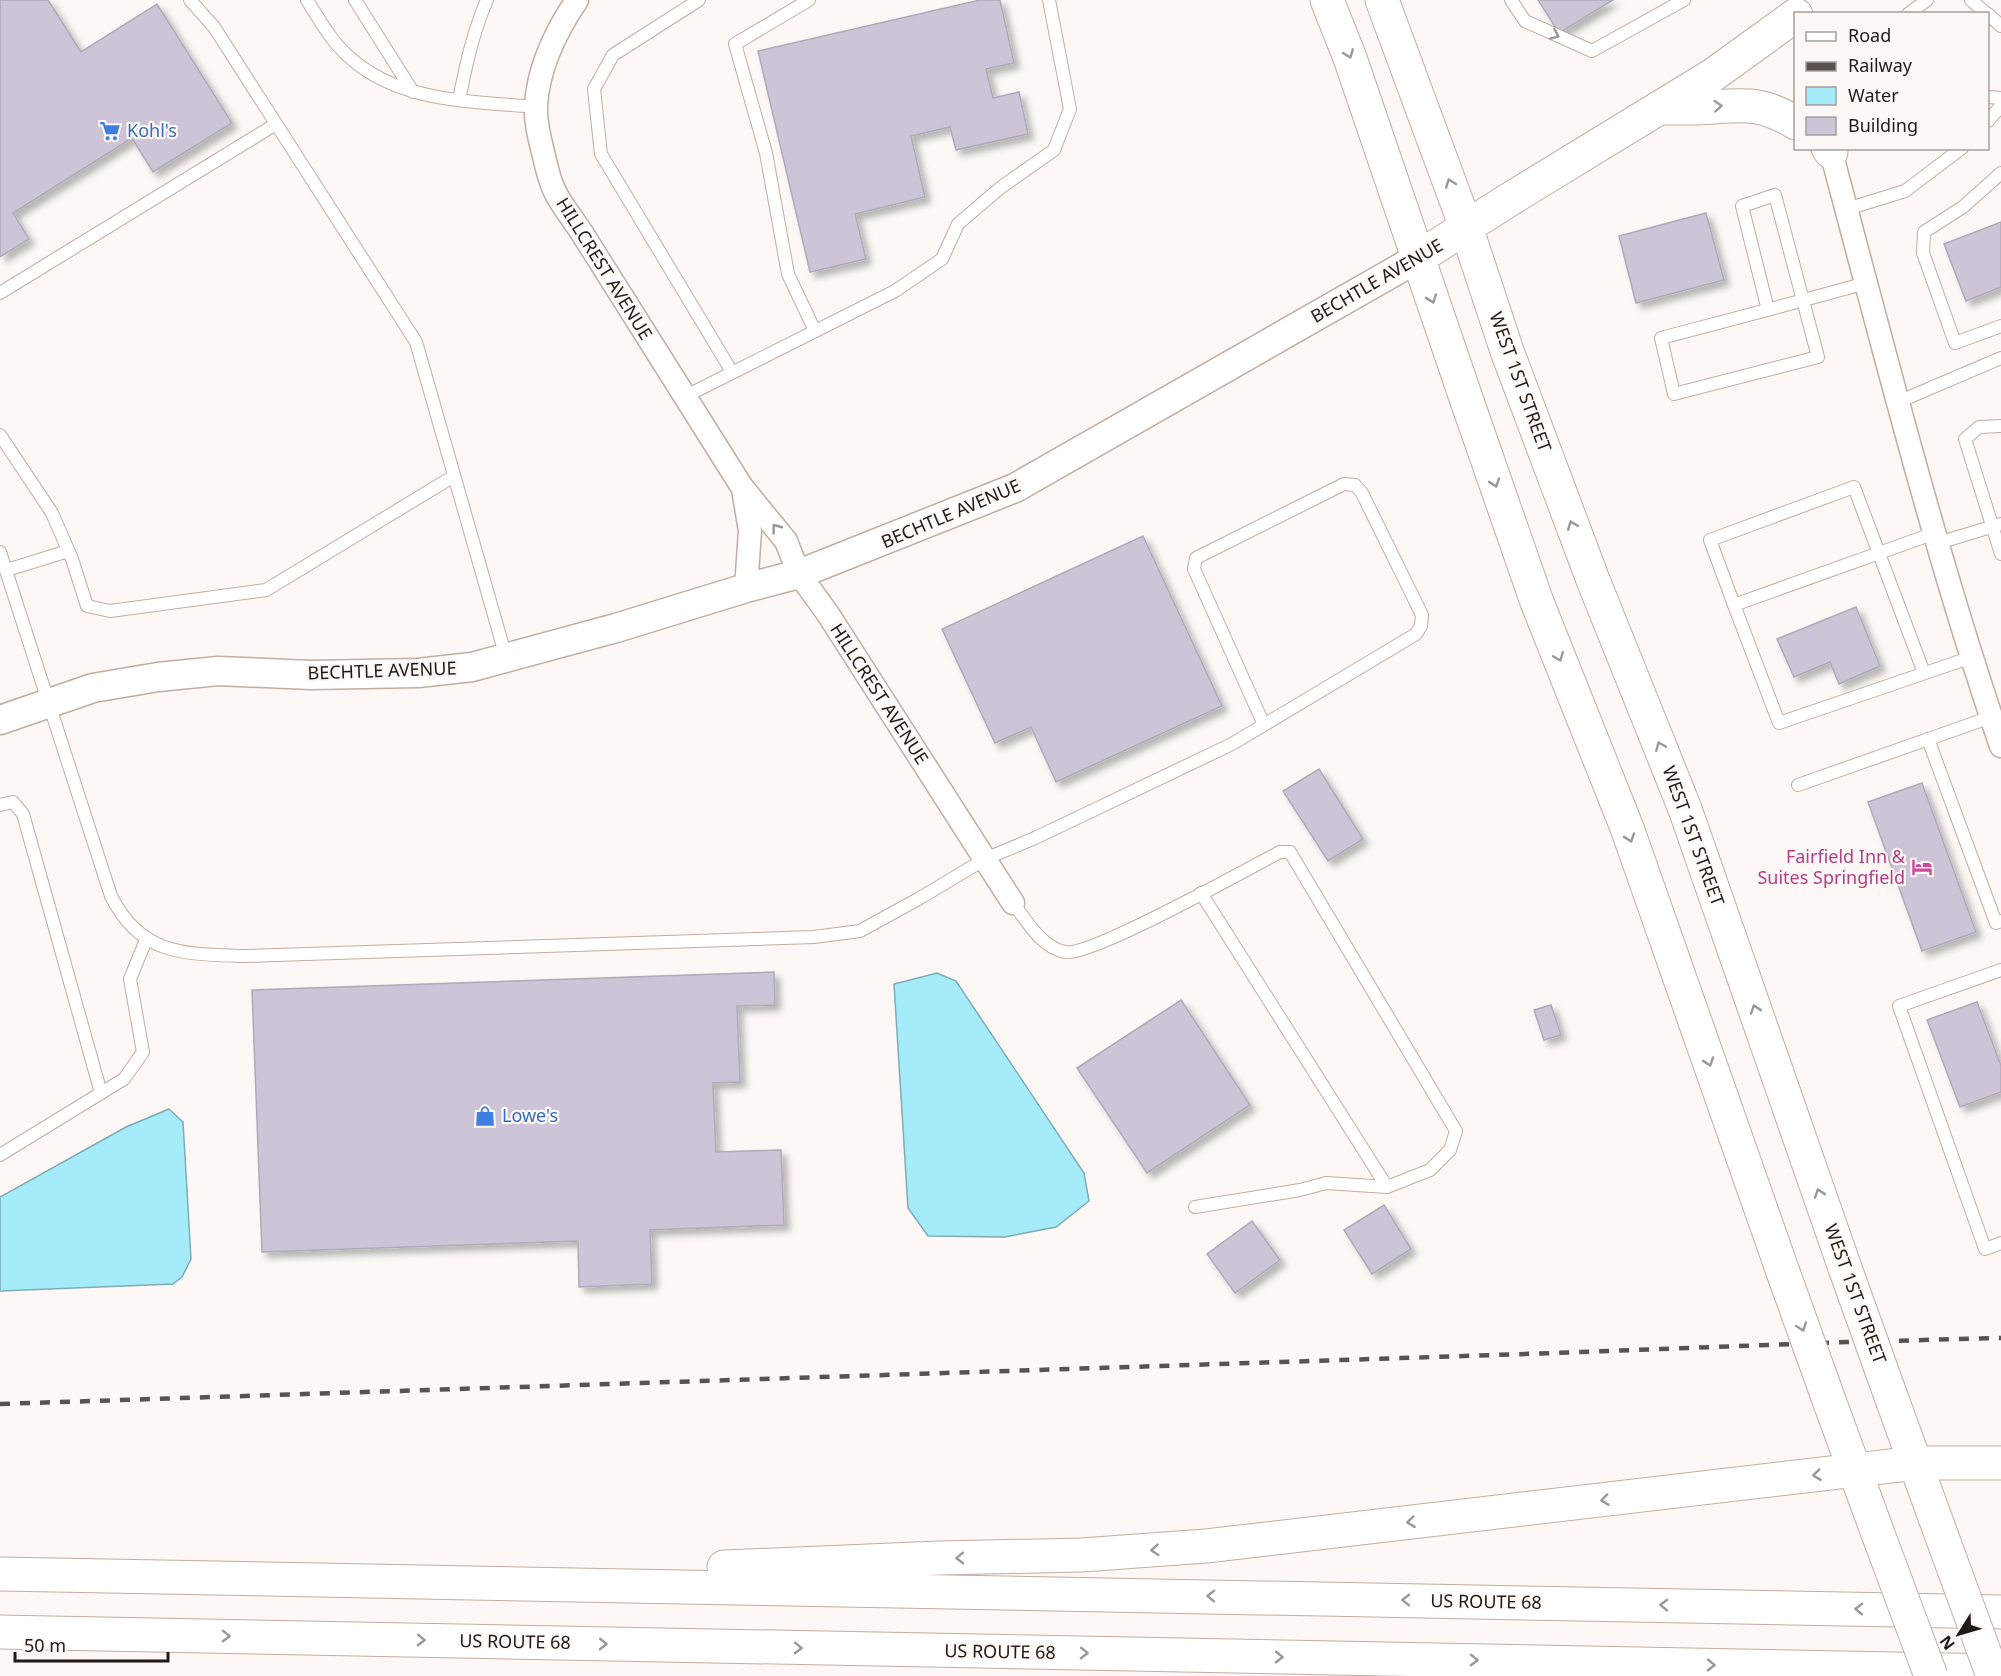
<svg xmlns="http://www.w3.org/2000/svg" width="2001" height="1676" font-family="'Noto Sans',sans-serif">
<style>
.water{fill:#a5ebfa;stroke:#7dacb5;stroke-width:1.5}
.building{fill:#cdc4d7;stroke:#b1a8ba;stroke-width:1.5;filter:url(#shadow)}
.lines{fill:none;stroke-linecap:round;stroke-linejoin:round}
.service-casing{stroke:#c1ada2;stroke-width:14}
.minor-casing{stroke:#c1ada2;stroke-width:25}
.tertiary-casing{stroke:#c1ada2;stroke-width:31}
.secondary-casing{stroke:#c1ada2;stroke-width:35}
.primary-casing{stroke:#c1ada2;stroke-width:35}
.motorway-casing{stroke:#c1ada2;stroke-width:35}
.service{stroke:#fff;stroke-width:12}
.minor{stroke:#fff;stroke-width:22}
.tertiary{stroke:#fff;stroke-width:28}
.secondary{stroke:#fff;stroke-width:33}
.primary{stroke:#fff;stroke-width:33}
.motorway{stroke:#fff;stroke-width:33}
.rail{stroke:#5a524f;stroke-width:4.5;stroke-dasharray:10 10;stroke-linecap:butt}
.primary-bridge-casing{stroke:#c1ada2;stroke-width:35;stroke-linecap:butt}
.primary-bridge{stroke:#fff;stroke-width:33}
.oneway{stroke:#9b9896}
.labels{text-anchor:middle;stroke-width:4.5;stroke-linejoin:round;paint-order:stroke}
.shop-label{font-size:18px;fill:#366cbe;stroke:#fdf8f6;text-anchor:start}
.street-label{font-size:18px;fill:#211915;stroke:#fdf8f6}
.hotel-label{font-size:18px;fill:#b23c85;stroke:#fdf8f6;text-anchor:end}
</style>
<defs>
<filter id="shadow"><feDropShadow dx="5.5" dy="5.5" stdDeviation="3" flood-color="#0004"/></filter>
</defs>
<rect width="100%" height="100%" fill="#fdf8f6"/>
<g class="water">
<path d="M937 973 956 981 1084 1173 1089 1201 1056 1227 1005 1237 928 1236 908 1208 894 984Z"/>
<path d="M169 1109 183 1122 191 1259 182 1277 173 1284 0 1291V1197L126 1127Z"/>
</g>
<g class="building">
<path d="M0 0H48L81 52 157 4 232 123 153 172 132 138 13 213 29 239 0 257Z"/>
<path d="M980 0H1000L1014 63 986 69 993 98 1019 92 1028 134 956 150 950 127 911 136 925 197 855 214 866 259 810 272 758 51Z"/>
<path d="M1538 0H1613L1559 33Z"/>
<path d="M1706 213 1724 280 1636 303 1619 236Z"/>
<path d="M2001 222V287L1966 301 1944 244Z"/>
<path d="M1143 536 1222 706 1056 782 1031 727 995 743 942 629Z"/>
<path d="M1856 607 1880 666 1839 684 1830 662 1794 677 1777 639Z"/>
<path d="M1319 769 1363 839 1328 861 1283 791Z"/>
<path d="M1922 783 1976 932 1922 951 1868 802Z"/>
<path d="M774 972 775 1005 737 1006 740 1082 713 1083 716 1152 781 1150 784 1225 650 1230 652 1284 579 1287 578 1241 262 1252 252 990Z"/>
<path d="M1181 1000 1250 1105 1147 1173 1077 1068Z"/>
<path d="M1977 1002 2001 1066V1092L1960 1107 1927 1020Z"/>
<path d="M1551 1005 1561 1035 1544 1040 1534 1010Z"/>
<path d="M1384 1205 1411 1249 1372 1274 1344 1230Z"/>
<path d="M1252 1221 1280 1260 1235 1293 1207 1254Z"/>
</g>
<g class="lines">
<g class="service-casing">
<g id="service">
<path d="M190 0 214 27 416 342 506 657"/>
<path d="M307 0C319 19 331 41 348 56 399 103 471 101 536 107"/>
<path d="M355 0 413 92"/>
<path d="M699 0 613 55 594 89 601 154 732 372"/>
<path d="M809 0 735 44 766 153 788 274 815 331"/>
<path d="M1511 0 1525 21 1592 51 1684 0"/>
<path d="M1971 0 1987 14"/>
<path d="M1908 14 1927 0"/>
<path d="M1988 14 2001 26"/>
<path d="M1988 97 2001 98"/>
<path d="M459 100C466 65 473 32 487 0"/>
<path d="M1988 121 2001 106"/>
<path d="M2001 173 1963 207 1924 232 1923 253 1955 343 2001 326"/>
<path d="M1847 209 1905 191 1962 148"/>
<path d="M0 293 276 124"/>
<path d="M1768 310 1742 206 1775 195 1818 357 1674 394 1661 338C1729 320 1798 302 1866 283"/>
<path d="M684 397 895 291 942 259 958 224 1000 188 1054 150 1070 109 1049 0"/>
<path d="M1898 402 2001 358"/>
<path d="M2001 426 1979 427 1965 439 2001 554"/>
<path d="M0 435 52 513 72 559 87 606 110 611 266 590 454 476"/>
<path d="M1935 533 1734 605 1779 723 1972 657"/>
<path d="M1938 543 2001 524"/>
<path d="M0 552 111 896C141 956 185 954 245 956L814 937 860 931 920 898 985 859 1035 838 1232 744 1416 634 1421 626 1422 615 1362 493 1355 485 1344 484 1196 558 1194 569 1264 725"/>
<path d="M7 570 68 551"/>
<path d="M1734 605 1710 540 1854 487 1924 673"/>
<path d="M1928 739 1996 923 2001 921"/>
<path d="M1798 785 1991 717"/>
<path d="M0 805 13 802 23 814 101 1093"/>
<path d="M1201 893 1387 1187"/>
<path d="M1013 903C1027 921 1041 947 1065 952 1091 957 1247 869 1280 852H1290L1456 1131 1450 1150 1430 1170 1387 1187 1326 1183 1300 1190 1195 1207"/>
<path d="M2001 970 1899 1006 1985 1249 2001 1243"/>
<path d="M0 1155 124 1079 143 1052 130 979 146 940"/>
</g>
</g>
<g class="minor-casing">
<g id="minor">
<path d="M577 0C556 31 538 68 536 106 535 123 540 140 544 156 547 170 551 187 559 199 566 211 575 222 582 233L742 487 786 541 799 574 828 614 1013 903"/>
<path d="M1830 148C1884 349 1934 550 2001 746"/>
<path d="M743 489 750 531 746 588"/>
</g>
</g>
<g class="tertiary-casing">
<path id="tertiary" d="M0 720 93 688 158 677 218 671 311 675 418 673 472 667 616 628 746 588 799 574 1015 488 1418 258"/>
</g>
<g class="secondary-casing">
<g id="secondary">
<path d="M1659 108C1672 108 1684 108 1697 108 1739 106 1757 99 1796 123"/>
<path d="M1828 148 1831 152"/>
<path d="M1418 258 1507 201 1713 75 1796 15"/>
</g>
</g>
<g class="primary-casing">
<g id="primary">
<path d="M1327 0 1350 58 1467 401 1537 602 1627 828 1783 1272"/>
<path d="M1382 0 1466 227 1507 351 1593 580 1685 809 1845 1268"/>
<path d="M1893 1402 1941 1534"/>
<path d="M1830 1403 1877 1531"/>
</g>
</g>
<g class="motorway-casing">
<g id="motorway">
<path d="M724 1567 939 1558 1082 1555 1206 1546 1916 1463H2001"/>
<path d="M0 1574 2001 1612"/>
<path d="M0 1632 2001 1671"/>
</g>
</g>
<use href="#service" class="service"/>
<use href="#minor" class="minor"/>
<use href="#tertiary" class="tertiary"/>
<use href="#secondary" class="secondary"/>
<use href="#primary" class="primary"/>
<use href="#motorway" class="motorway"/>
<path class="rail" d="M0 1404 1555 1353 1847 1342 2001 1338"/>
<g class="primary-bridge-casing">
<g id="primary-bridge">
<path d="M1845 1268 1893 1402"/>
<path d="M1783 1272 1830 1403"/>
<path d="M1877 1531 1931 1676"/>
<path d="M1941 1534 1993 1676"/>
</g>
</g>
<use href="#primary-bridge" class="primary-bridge"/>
</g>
<defs><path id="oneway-chevron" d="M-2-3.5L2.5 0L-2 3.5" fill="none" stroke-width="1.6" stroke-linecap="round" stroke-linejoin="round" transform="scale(1.5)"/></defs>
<g class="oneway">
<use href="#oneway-chevron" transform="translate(1555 35) rotate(24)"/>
<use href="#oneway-chevron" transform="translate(1349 54) rotate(69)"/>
<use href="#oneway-chevron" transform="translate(1718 106) rotate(-5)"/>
<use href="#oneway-chevron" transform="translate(1450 183) rotate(-110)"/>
<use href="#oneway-chevron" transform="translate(1432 299) rotate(71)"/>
<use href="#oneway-chevron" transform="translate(1495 483) rotate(71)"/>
<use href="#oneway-chevron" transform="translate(1572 525) rotate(-111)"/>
<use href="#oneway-chevron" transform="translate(776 528) rotate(-127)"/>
<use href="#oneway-chevron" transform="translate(1559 657) rotate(68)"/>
<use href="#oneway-chevron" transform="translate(1660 746) rotate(-112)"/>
<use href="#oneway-chevron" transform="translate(1630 838) rotate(71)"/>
<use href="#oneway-chevron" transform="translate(1755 1009) rotate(-109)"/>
<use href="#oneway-chevron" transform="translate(1709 1062) rotate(71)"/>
<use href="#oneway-chevron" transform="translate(1819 1193) rotate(-109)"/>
<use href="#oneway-chevron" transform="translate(1802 1327) rotate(70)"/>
<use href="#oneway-chevron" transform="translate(1817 1475) rotate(173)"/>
<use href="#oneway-chevron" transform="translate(1605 1500) rotate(173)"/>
<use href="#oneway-chevron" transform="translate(1411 1522) rotate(173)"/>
<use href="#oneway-chevron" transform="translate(1155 1550) rotate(176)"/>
<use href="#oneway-chevron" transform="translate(960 1558) rotate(179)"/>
<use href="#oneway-chevron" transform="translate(1211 1596) rotate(-179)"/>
<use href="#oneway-chevron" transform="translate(1406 1600) rotate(-179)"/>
<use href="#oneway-chevron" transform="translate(1664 1605) rotate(-179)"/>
<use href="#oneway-chevron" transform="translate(1859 1609) rotate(-179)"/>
<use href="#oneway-chevron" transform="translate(226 1636) rotate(1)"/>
<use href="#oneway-chevron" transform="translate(421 1640) rotate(1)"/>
<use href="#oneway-chevron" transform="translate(603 1644) rotate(1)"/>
<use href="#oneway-chevron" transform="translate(798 1648) rotate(1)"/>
<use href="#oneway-chevron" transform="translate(1084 1653) rotate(1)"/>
<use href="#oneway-chevron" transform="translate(1279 1657) rotate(1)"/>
<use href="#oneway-chevron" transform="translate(1474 1660) rotate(1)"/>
<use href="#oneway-chevron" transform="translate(1711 1665) rotate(1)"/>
</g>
<defs>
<g id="supermarket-bare" transform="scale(1.62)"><path d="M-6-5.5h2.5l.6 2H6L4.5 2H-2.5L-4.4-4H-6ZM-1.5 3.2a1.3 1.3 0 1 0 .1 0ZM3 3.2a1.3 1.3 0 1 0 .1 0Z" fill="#3f7fe0" stroke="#fdf8f6" stroke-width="2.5" paint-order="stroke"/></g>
<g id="hotel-bare" transform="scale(1.62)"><path d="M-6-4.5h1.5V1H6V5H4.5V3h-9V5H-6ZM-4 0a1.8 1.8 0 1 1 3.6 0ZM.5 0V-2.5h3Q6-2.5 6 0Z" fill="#d1479c" stroke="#fdf8f6" stroke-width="2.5" paint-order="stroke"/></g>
<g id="shop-bare" transform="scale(1.62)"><path d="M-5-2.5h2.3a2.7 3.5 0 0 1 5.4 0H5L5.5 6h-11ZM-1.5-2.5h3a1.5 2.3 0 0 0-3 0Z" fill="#3f7fe0" stroke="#fdf8f6" stroke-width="2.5" paint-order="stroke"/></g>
</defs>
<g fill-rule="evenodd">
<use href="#supermarket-bare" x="110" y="131"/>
<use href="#hotel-bare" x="1922" y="867"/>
<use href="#shop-bare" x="485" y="1116"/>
</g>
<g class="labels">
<g class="shop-label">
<text x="127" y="137">Kohl's</text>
<text x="502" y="1122">Lowe's</text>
</g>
<g class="street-label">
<text transform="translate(604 269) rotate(58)" y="6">HILLCREST AVENUE</text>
<text transform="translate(1377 281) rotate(-30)" y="6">BECHTLE AVENUE</text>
<text transform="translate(1520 382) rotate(70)" y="6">WEST 1ST STREET</text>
<text transform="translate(951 514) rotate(-23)" y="6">BECHTLE AVENUE</text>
<text transform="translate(382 671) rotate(-2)" y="6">BECHTLE AVENUE</text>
<text transform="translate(879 694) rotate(57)" y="6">HILLCREST AVENUE</text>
<text transform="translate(1693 836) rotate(70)" y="6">WEST 1ST STREET</text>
<text transform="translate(1855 1294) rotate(70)" y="6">WEST 1ST STREET</text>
<text transform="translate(1486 1602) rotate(1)" y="6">US ROUTE 68</text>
<text transform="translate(515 1642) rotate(1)" y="6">US ROUTE 68</text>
<text transform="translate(1000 1652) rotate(1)" y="6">US ROUTE 68</text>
</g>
<g class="hotel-label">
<text x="1905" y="863">Fairfield Inn &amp;<tspan x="1905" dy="21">Suites Springfield</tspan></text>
</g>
</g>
<rect x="1794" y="12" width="195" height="138" fill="#fdf8f6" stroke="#a59f9c" stroke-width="1.5"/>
<rect x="1806" y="32" width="30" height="9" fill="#ffffff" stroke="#a59f9c" stroke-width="1.5"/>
<text x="1848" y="42" font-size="18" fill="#211915">Road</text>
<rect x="1806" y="62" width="30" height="9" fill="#5a524f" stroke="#a59f9c" stroke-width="1.5"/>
<text x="1848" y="72" font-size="18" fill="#211915">Railway</text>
<rect x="1806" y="87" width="30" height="18" fill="#a5ebfa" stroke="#a59f9c" stroke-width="1.5"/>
<text x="1848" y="102" font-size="18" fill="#211915">Water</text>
<rect x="1806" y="117" width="30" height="18" fill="#cdc4d7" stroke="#a59f9c" stroke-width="1.5"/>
<text x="1848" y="132" font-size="18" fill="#211915">Building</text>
<g transform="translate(1959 1634) rotate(233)" stroke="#fdf8f6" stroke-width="4.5" paint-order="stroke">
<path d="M0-4.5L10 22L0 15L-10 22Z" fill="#211915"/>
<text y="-9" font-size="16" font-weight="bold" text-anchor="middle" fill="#211915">N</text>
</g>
<path d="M15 1652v9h153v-9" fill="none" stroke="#211915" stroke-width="3"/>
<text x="24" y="1652" font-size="18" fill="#211915" stroke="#fdf8f6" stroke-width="4.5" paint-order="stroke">50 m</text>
</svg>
